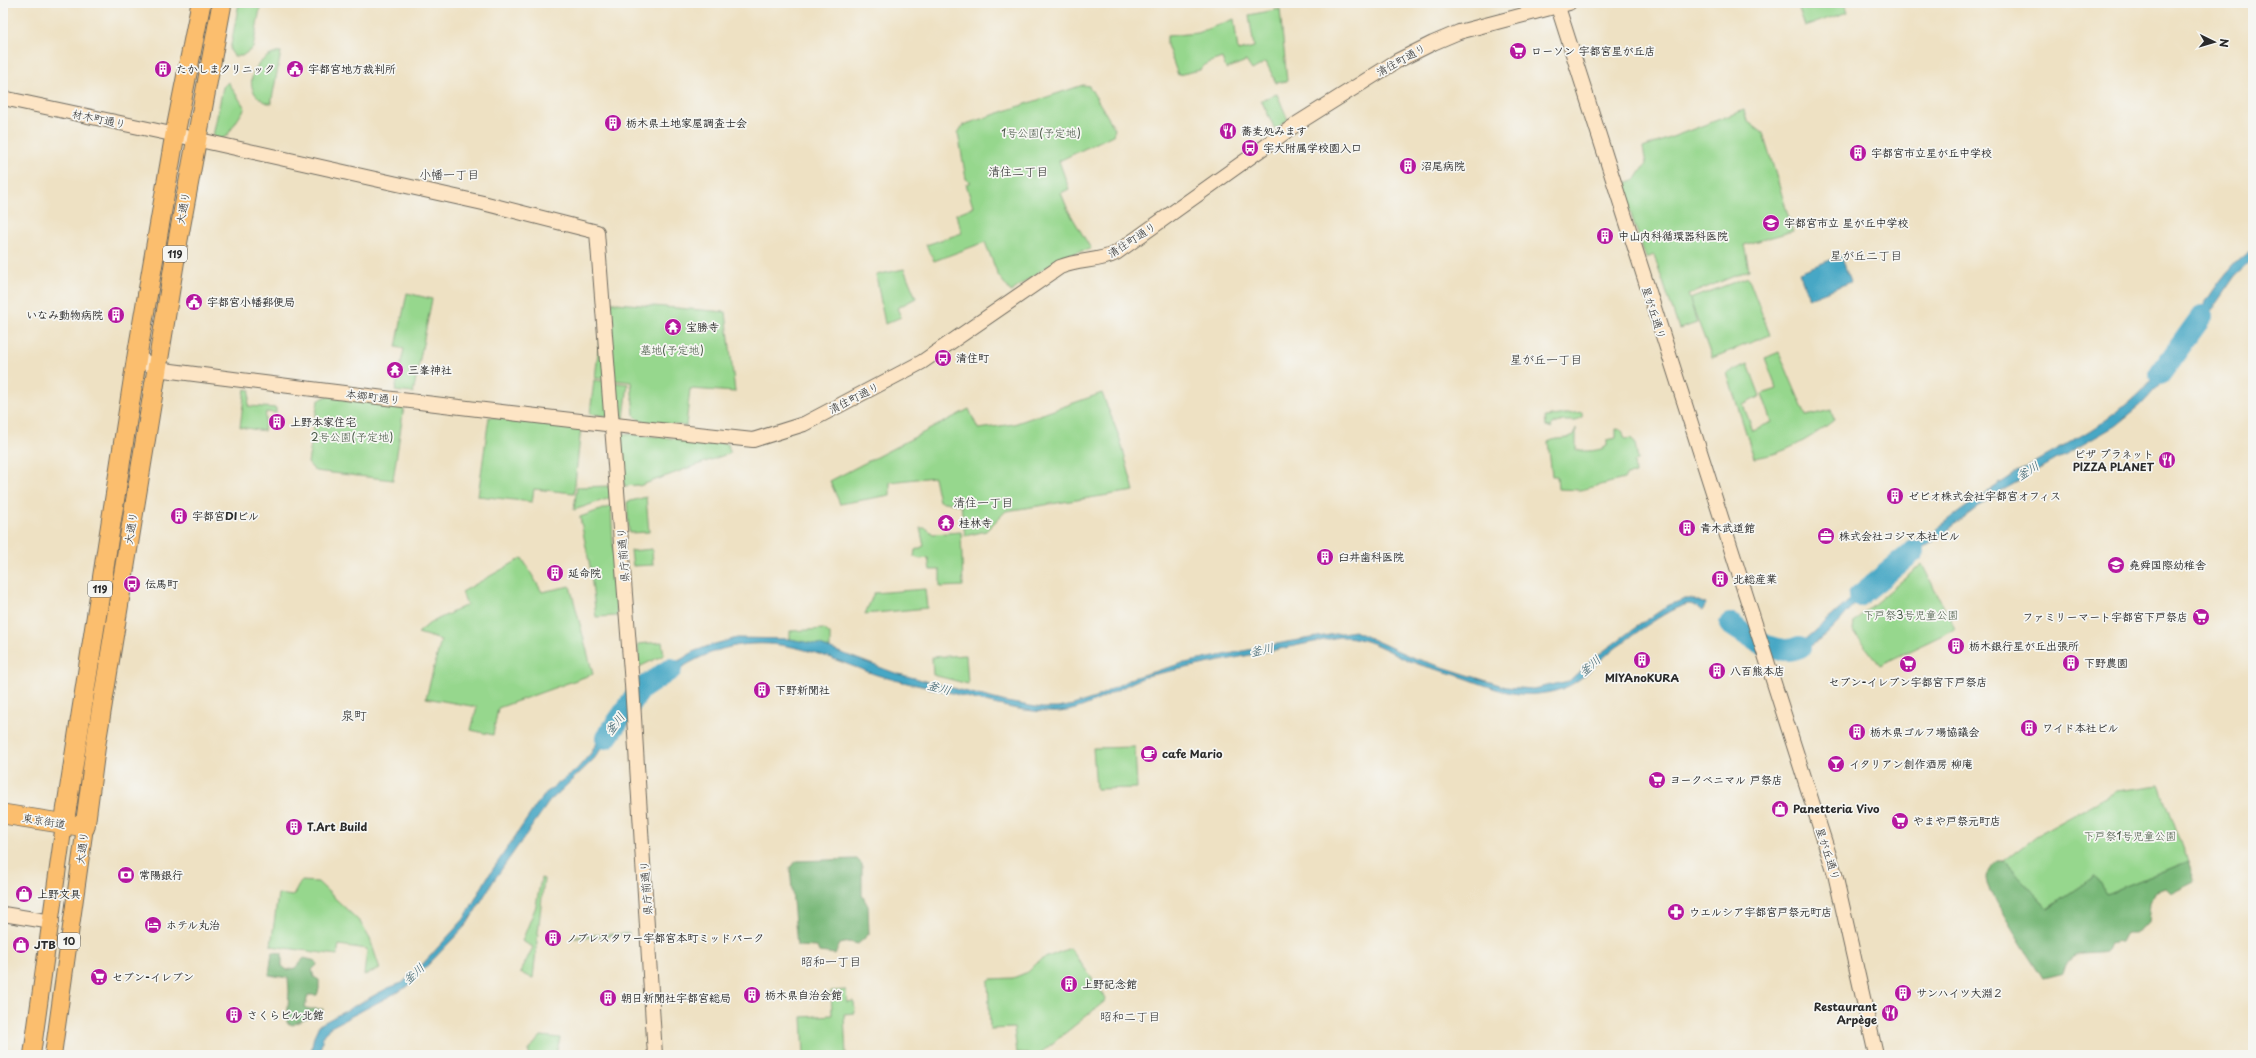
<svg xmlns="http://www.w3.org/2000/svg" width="2256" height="1058" font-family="'Playpen Sans','Klee One',sans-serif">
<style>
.green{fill:#96d78d;stroke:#60815c}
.forest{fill:#78b878;stroke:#527252}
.water{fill:#46a7c5;stroke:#386978}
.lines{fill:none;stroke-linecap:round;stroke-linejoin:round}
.river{stroke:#46a7c5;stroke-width:22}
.secondary-casing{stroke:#6f6b60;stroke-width:16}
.primary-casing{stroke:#6f6b60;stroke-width:18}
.highway-casing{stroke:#6f6b60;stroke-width:21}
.secondary{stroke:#fde5c5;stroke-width:14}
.primary{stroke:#fbbe6e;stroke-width:16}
.highway{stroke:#fbbe6e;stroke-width:19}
.labels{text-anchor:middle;stroke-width:3.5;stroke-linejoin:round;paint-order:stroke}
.shield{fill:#f6f6f2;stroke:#686867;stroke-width:1}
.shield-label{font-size:10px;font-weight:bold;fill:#2b2b2b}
.poi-label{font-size:11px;font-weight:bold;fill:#2b2b2b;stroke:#f6f6f2;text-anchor:start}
.street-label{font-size:11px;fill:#2b2b2b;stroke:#f6f6f2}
.park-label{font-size:11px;fill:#465644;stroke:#f6f6f2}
.neighbourhood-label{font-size:12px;fill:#2b2b2b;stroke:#f6f6f2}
.water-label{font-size:12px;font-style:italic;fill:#365d69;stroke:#f6f6f2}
.quarter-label{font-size:13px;fill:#2b2b2b;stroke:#f6f6f2}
</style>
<rect width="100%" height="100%" fill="#f6f6f2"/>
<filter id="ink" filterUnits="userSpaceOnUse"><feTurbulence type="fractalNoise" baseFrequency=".025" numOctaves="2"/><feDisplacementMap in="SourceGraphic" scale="8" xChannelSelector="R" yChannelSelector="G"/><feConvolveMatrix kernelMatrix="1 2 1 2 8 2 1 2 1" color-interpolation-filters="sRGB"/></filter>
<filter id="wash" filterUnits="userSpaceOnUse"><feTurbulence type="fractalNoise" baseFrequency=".012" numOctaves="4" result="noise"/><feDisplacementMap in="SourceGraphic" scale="16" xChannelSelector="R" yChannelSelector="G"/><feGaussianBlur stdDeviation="0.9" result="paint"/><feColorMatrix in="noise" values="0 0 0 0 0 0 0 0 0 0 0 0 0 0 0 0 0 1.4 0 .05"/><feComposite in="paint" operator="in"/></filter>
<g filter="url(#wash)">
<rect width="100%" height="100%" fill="#eee1c3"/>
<g class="green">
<path d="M239 3H261L253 48 242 56H234L230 50Z"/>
<path d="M1797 3H1845L1848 12 1805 26Z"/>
<path d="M1280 9 1287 81 1276 83 1266 62 1252 70 1246 61 1226 69 1222 58 1207 63 1200 70 1178 75 1167 45V36L1197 33 1234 19 1238 51 1254 47 1249 15Z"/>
<path d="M281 52 271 104C237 94 252 56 281 52Z"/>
<path d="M228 82 245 108 227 136 217 141 213 136 223 87Z"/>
<path d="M1083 85 1089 86 1115 129 1113 135 1059 161 1069 189 1061 193 1068 210 1091 249C1060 254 1036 274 1011 292L998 275 985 242 934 261 926 245 962 233 956 214 973 207 966 184 971 182 966 179 958 133 963 125Z"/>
<path d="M1277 94 1288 120 1275 129 1261 100Z"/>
<path d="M1744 110 1747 121 1763 133 1793 231 1744 245 1749 270 1688 295 1690 299 1748 277 1770 335 1712 358 1690 300 1697 323 1679 329 1654 255 1646 258 1621 185 1636 179 1646 164 1643 148Z"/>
<path d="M904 269 916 298 897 308 901 317 885 324 876 275Z"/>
<path d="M407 293 432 299 413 393 395 391 404 349 396 347Z"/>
<path d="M604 302 726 312 735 392 690 389 686 426 640 421 634 415 631 382 595 378Z"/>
<path d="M1779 352 1806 416 1831 410 1834 420C1810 439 1785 454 1754 458L1727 373 1748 364 1760 396 1743 405 1753 430 1772 422 1762 394 1777 389 1765 358Z"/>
<path d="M594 380 628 384 624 418 590 414Z"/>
<path d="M245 389 250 390 248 406 276 408V413L266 412 264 431 240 427Z"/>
<path d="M1102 393 1120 439 1134 491 1006 511 986 531 965 536 961 505 939 501 934 477 890 482V495L840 504 830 481 969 409 978 429 1014 424Z"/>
<path d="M326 396 404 407 393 480 315 471 308 463 318 401Z"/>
<path d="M1582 412V417L1576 421H1563L1551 425 1552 428 1546 426 1545 417Z"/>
<path d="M489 417 581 428 574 493 534 489 532 502 478 496Z"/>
<path d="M1576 428V450C1585 452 1600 451 1607 446V440L1616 438V429L1622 430 1625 439 1631 438 1635 443 1638 460 1634 462 1635 474 1626 475 1624 479 1581 490 1558 489 1557 476H1552L1548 442C1557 437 1565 440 1573 436Z"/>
<path d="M621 433 728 444 730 453 639 486 638 485 624 486Z"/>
<path d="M609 486 610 498 574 510 577 487Z"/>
<path d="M646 497 649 532 629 533 627 502Z"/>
<path d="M611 506 617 616 596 617 590 567 580 517Z"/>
<path d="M920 528H926L933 534 961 532 963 586 940 587V570H930L928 558 920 559 914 557 915 550 924 546Z"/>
<path d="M652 549 653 565 633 566 631 551Z"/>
<path d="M522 558 542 592 570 586 593 674 498 708 493 735 471 730 477 707 426 698 441 640 418 633 430 623 467 605 462 592Z"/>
<path d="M1922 564 1955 629 1880 665 1853 631 1854 621Z"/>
<path d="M925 589 927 608 865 614 874 593Z"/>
<path d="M824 629 830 634V649L790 639V631Z"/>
<path d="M662 642 664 655 639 667 638 644Z"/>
<path d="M966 655 968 684 933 675 932 657Z"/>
<path d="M1135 747 1137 788 1096 789 1093 748Z"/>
<path d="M2160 785 2188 861 2106 894 2095 876 2048 908 2004 861 2036 836 2117 791Z"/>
<path d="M541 878 544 879 533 978 520 973 533 947 522 941 536 906Z"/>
<path d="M301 881 318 882 360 922 370 939 380 969 364 975 367 949 339 945 337 955 271 946 278 894 293 896Z"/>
<path d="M629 933V935L574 938V936Z"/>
<path d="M1070 948 1106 998 1105 1001 1038 1055 1017 1053 1014 1028 990 1029 988 981 991 979 1013 978 1028 972 1040 960Z"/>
<path d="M846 990 847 1002 854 1001 855 1013 844 1014 846 1055H804L802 1017 832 1015 831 991Z"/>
<path d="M541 1036 560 1038 556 1055H529V1050Z"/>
</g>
<g class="forest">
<path d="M857 859 862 864V895L868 906 869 934 858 944 849 942 840 944 835 954 819 952 817 947 797 946 790 867 797 861Z"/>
<path d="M1997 861H2004L2048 908 2095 876 2106 894 2188 861 2195 881 2171 893 2166 888 2155 892 2151 903 2149 923 2135 932H2126L2121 942 2109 944 2105 952C2085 956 2070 948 2063 973L2043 978C2033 962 1987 892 1987 879 1988 870 1991 866 1997 861Z"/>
<path d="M272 952 282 953V966L287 970 295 968 304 958 316 961 317 965 312 970 314 977 319 980V989L317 995H308L305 1007 308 1009H323V1011C313 1018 303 1019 293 1025L287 1023 289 991 288 978 269 975Z"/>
</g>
<g class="water">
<path d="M2253 249V259L2235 276 2189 343 2182 339C2203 309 2222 268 2253 249Z"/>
<path d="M1841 256 1851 282 1809 298 1799 272Z"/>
<path d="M2175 350 2182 353 2163 381 2141 405 2115 426 1991 497 1893 572 1889 566C1930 533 1972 501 2016 473 2051 452 2099 429 2129 402 2147 387 2161 368 2175 350Z"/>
<path d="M1880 573 1884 579C1875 586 1866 593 1858 601 1832 628 1814 658 1772 652L1769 643 1787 645 1803 642Z"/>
<path d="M1685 599H1693L1706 604 1702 611C1698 608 1695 604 1689 604 1668 607 1622 643 1604 657 1588 671 1577 686 1555 691 1514 701 1493 687 1456 675 1441 670 1424 667 1410 661 1385 650 1366 636 1339 637L1151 675C1116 686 1086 715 1048 712 1013 711 978 700 944 691 922 686 899 682 877 675 836 661 797 641 752 644 710 646 680 668 646 691L645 681 695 651 711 645 737 638 790 639 820 645 895 673 1006 702 1042 708H1057L1073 705 1095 698 1132 678 1180 664 1287 642 1354 631 1414 658 1506 687 1533 689 1569 681 1594 658 1632 630 1669 605Z"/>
<path d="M1740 620 1745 623 1752 645 1726 630 1730 624Z"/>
<path d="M623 706 624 716 594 759 549 802 494 880 467 924 407 987 329 1028 323 1037 319 1055H310L314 1036 319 1025 388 988 402 983 421 966 464 919 487 878 537 804 548 791 576 770 591 753 608 725Z"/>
</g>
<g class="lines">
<g class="river">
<path d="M2160 374 2202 316"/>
<path d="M1859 596 1914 551"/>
<path d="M1730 624C1749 636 1775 658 1800 647"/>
<path d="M606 738 641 689 671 669"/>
</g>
</g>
</g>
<g filter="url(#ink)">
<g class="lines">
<g class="secondary-casing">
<g id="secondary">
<path d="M1558 7 1835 874 1876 1055"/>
<path d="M3 98 195 139 483 203 597 232 632 685 655 1055"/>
<path d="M137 356 156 369C355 395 554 419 753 440L804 424 922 362 1060 267C1079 259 1099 262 1116 253L1298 123 1397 61 1433 43 1459 32 1569 3"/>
<path d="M3 914 52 922"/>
</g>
</g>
<g class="primary-casing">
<g id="primary">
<path d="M32 1055 64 824"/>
<path d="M53 1055 85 827"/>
</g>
</g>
<g class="highway-casing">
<g id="highway">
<path d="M3 814 85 827 96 743 178 240 222 3"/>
<path d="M64 824 137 356 175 134 201 3"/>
</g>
</g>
<use href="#secondary" class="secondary"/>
<use href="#primary" class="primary"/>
<use href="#highway" class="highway"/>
</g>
</g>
<defs>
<g id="supermarket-disc" transform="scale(0.9)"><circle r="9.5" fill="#b5179e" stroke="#f6f6f2"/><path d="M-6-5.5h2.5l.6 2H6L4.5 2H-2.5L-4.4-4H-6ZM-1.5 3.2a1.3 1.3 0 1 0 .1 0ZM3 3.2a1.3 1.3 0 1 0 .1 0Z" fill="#fff"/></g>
<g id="building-disc" transform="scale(0.9)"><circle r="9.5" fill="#b5179e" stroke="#f6f6f2"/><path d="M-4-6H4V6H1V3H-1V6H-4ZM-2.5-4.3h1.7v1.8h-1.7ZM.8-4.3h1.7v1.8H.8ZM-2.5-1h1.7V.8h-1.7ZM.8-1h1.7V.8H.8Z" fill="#fff"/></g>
<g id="civic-disc" transform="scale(0.9)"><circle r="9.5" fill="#b5179e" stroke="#f6f6f2"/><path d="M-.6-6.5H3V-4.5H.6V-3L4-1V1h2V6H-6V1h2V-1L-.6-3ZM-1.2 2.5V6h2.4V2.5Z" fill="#fff"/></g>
<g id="restaurant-disc" transform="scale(0.9)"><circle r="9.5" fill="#b5179e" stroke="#f6f6f2"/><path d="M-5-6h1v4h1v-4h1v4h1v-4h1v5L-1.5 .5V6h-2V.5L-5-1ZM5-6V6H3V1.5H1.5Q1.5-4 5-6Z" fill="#fff"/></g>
<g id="bus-disc" transform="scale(0.9)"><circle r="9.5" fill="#b5179e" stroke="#f6f6f2"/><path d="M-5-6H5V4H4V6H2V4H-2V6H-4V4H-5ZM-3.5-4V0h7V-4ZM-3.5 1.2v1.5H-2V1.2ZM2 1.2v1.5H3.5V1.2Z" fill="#fff"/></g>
<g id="school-disc" transform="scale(0.9)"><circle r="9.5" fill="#b5179e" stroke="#f6f6f2"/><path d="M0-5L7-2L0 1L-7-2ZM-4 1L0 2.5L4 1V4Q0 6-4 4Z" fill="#fff"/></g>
<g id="temple-disc" transform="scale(0.9)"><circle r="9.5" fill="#b5179e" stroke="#f6f6f2"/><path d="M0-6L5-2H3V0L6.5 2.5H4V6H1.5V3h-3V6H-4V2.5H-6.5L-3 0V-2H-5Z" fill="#fff"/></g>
<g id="office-disc" transform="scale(0.9)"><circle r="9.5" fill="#b5179e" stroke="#f6f6f2"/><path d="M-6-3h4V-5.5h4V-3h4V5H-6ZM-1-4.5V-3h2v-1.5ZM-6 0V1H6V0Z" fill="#fff"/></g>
<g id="cafe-disc" transform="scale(0.9)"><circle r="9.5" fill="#b5179e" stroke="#f6f6f2"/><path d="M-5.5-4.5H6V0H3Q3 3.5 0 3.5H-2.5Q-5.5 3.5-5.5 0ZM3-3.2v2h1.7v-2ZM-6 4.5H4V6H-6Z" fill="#fff"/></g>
<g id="bar-disc" transform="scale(0.9)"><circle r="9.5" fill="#b5179e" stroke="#f6f6f2"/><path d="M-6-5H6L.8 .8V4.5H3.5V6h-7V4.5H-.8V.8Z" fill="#fff"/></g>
<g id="shop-disc" transform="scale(0.9)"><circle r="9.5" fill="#b5179e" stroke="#f6f6f2"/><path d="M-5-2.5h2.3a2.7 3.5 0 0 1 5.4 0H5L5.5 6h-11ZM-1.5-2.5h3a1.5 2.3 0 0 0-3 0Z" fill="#fff"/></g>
<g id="bank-disc" transform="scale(0.9)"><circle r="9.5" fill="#b5179e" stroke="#f6f6f2"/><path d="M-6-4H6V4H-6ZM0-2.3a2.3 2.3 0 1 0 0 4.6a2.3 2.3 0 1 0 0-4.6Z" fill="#fff"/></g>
<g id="pharmacy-disc" transform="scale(0.9)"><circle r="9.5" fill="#b5179e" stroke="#f6f6f2"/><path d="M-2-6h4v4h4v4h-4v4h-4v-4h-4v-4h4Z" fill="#fff"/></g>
<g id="hotel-disc" transform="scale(0.9)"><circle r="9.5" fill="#b5179e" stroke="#f6f6f2"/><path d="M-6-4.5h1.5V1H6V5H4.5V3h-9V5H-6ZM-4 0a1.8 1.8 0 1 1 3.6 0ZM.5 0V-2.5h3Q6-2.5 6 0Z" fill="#fff"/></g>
</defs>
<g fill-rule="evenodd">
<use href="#supermarket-disc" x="1518" y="51"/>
<use href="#building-disc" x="163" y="69"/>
<use href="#civic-disc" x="295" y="69"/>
<use href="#building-disc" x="613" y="123"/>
<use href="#restaurant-disc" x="1228" y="131"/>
<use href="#bus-disc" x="1250" y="148"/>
<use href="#building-disc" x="1858" y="153"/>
<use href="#building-disc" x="1408" y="166"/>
<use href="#school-disc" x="1771" y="223"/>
<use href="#building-disc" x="1605" y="236"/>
<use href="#civic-disc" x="194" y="302"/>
<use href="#building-disc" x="116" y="315"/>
<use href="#temple-disc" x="673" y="327"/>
<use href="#bus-disc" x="943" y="358"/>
<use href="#temple-disc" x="395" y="370"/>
<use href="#building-disc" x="277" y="422"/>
<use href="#restaurant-disc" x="2167" y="460"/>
<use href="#building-disc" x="1895" y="496"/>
<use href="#building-disc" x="179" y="516"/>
<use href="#temple-disc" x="946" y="523"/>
<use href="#building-disc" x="1687" y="528"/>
<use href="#office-disc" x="1826" y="536"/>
<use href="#building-disc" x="1325" y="557"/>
<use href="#school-disc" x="2116" y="565"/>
<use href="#building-disc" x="555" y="573"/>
<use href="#building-disc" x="1720" y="579"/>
<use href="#bus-disc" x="132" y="584"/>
<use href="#supermarket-disc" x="2201" y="617"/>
<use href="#building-disc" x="1956" y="646"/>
<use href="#building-disc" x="1642" y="660"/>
<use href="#building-disc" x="2071" y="663"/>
<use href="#supermarket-disc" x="1908" y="664"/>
<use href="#building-disc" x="1717" y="671"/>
<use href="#building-disc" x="762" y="690"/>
<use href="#building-disc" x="2029" y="728"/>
<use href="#building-disc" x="1857" y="732"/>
<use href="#cafe-disc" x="1149" y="754"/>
<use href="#bar-disc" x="1836" y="764"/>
<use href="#supermarket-disc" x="1657" y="780"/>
<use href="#shop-disc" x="1780" y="809"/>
<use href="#supermarket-disc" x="1900" y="821"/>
<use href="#building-disc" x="294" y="827"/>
<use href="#bank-disc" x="126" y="875"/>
<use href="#shop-disc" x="24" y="894"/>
<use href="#pharmacy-disc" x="1676" y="912"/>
<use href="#hotel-disc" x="153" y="925"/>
<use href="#building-disc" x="553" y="938"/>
<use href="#shop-disc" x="21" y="945"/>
<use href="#supermarket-disc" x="99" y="977"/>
<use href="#building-disc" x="1069" y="984"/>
<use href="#building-disc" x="1903" y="993"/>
<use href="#building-disc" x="752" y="995"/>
<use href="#building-disc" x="608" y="998"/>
<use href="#restaurant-disc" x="1890" y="1013"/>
<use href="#building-disc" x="234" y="1015"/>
</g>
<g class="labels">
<g class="shield">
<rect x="163" y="246" width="24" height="16" rx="3"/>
<rect x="88" y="581" width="24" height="16" rx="3"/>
<rect x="58" y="933" width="22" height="16" rx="3"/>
</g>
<g class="shield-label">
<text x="175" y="258">119</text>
<text x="100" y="593">119</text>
<text x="69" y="945">10</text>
</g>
<g class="poi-label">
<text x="1531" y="55">ローソン 宇都宮星が丘店</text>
<text x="176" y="73">たかしまクリニック</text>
<text x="308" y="73">宇都宮地方裁判所</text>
<text x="626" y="127">栃木県土地家屋調査士会</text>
<text x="1241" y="135">蕎麦処みます</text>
<text x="1263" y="152">宇大附属学校園入口</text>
<text x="1871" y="157">宇都宮市立星が丘中学校</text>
<text x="1421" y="170">沼尾病院</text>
<text x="1784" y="227">宇都宮市立 星が丘中学校</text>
<text x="1618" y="240">中山内科循環器科医院</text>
<text x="207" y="306">宇都宮小幡郵便局</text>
<text x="103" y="319" text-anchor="end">いなみ動物病院</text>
<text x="686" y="331">宝勝寺</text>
<text x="956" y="362">清住町</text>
<text x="408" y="374">三峯神社</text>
<text x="290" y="426">上野本家住宅</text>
<text x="2154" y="458" text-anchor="end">ピザ プラネット<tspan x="2154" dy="13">PIZZA PLANET</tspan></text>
<text x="1908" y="500">ゼビオ株式会社宇都宮オフィス</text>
<text x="192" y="520">宇都宮DIビル</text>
<text x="959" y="527">桂林寺</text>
<text x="1700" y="532">青木武道館</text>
<text x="1839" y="540">株式会社コジマ本社ビル</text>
<text x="1338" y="561">臼井歯科医院</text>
<text x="2129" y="569">堯舜国際幼稚舎</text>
<text x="568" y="577">延命院</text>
<text x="1733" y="583">北総産業</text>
<text x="145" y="588">伝馬町</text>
<text x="2188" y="621" text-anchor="end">ファミリーマート宇都宮下戸祭店</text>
<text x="1969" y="650">栃木銀行星が丘出張所</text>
<text x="2084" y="667">下野農園</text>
<text x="1730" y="675">八百熊本店</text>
<text x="1642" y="682" text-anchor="middle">MIYAnoKURA</text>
<text x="1908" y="686" text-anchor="middle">セブン-イレブン宇都宮下戸祭店</text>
<text x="775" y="694">下野新聞社</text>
<text x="2042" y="732">ワイド本社ビル</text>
<text x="1870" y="736">栃木県ゴルフ場協議会</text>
<text x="1162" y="758">cafe Mario</text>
<text x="1849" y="768">イタリアン創作酒房 柳庵</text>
<text x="1670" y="784">ヨークベニマル 戸祭店</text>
<text x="1793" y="813">Panetteria Vivo</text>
<text x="1913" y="825">やまや戸祭元町店</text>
<text x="307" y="831">T.Art Build</text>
<text x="139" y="879">常陽銀行</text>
<text x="37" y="898">上野文具</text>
<text x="1689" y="916">ウエルシア宇都宮戸祭元町店</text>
<text x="166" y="929">ホテル丸治</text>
<text x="566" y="942">ノブレスタワー宇都宮本町ミッドパーク</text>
<text x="34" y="949">JTB</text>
<text x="112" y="981">セブン-イレブン</text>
<text x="1082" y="988">上野記念館</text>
<text x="1916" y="997">サンハイツ大淵２</text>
<text x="765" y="999">栃木県自治会館</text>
<text x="621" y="1002">朝日新聞社宇都宮総局</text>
<text x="1877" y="1011" text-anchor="end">Restaurant<tspan x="1877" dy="13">Arpège</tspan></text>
<text x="247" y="1019">さくらビル北館</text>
</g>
<g class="street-label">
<text transform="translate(1401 60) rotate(-29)" y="4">清住町通り</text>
<text transform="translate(99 119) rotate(12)" y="4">材木町通り</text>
<text transform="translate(183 208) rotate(-80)" y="4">大通り</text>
<text transform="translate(1132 240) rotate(-33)" y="4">清住町通り</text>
<text transform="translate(1654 313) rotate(72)" y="4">星が丘通り</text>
<text transform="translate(373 397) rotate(7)" y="4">本郷町通り</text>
<text transform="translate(854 398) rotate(-27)" y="4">清住町通り</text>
<text transform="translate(131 528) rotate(-81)" y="4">大通り</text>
<text transform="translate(623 555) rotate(-94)" y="4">県庁前通り</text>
<text transform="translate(44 821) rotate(9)" y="4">東京街道</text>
<text transform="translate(82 848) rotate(-82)" y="4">大通り</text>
<text transform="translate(1828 854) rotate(72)" y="4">星が丘通り</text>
<text transform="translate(646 888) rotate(-94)" y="4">県庁前通り</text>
</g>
<g class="park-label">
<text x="1041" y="137">1号公園(予定地)</text>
<text x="672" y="354">墓地(予定地)</text>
<text x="352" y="441">2号公園(予定地)</text>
<text x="1911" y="619">下戸祭3号児童公園</text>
<text x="2130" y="840">下戸祭1号児童公園</text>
</g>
<g class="neighbourhood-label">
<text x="1018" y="176">清住二丁目</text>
<text x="449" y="179">小幡一丁目</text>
<text x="1866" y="260">星が丘二丁目</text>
<text x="1546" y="364">星が丘一丁目</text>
<text x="983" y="507">清住一丁目</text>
<text x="831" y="966">昭和一丁目</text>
<text x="1130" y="1021">昭和二丁目</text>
</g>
<g class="water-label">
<text transform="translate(2028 471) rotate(-32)" y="4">釜川</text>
<text transform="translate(1262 650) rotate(-12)" y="4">釜川</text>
<text transform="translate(1590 666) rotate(-42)" y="4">釜川</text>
<text transform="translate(939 688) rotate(15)" y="4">釜川</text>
<text transform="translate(615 724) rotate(-53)" y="4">釜川</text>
<text transform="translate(414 974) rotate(-43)" y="4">釜川</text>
</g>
<g class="quarter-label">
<text x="354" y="720">泉町</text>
</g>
</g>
<rect width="2256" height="1058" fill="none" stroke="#f6f6f2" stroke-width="16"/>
<g transform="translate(2214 42) rotate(95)" stroke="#f6f6f2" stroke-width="3" paint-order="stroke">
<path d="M0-3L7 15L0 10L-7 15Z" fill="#2b2b2b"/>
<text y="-6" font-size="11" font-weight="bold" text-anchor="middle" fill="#2b2b2b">N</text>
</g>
</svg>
